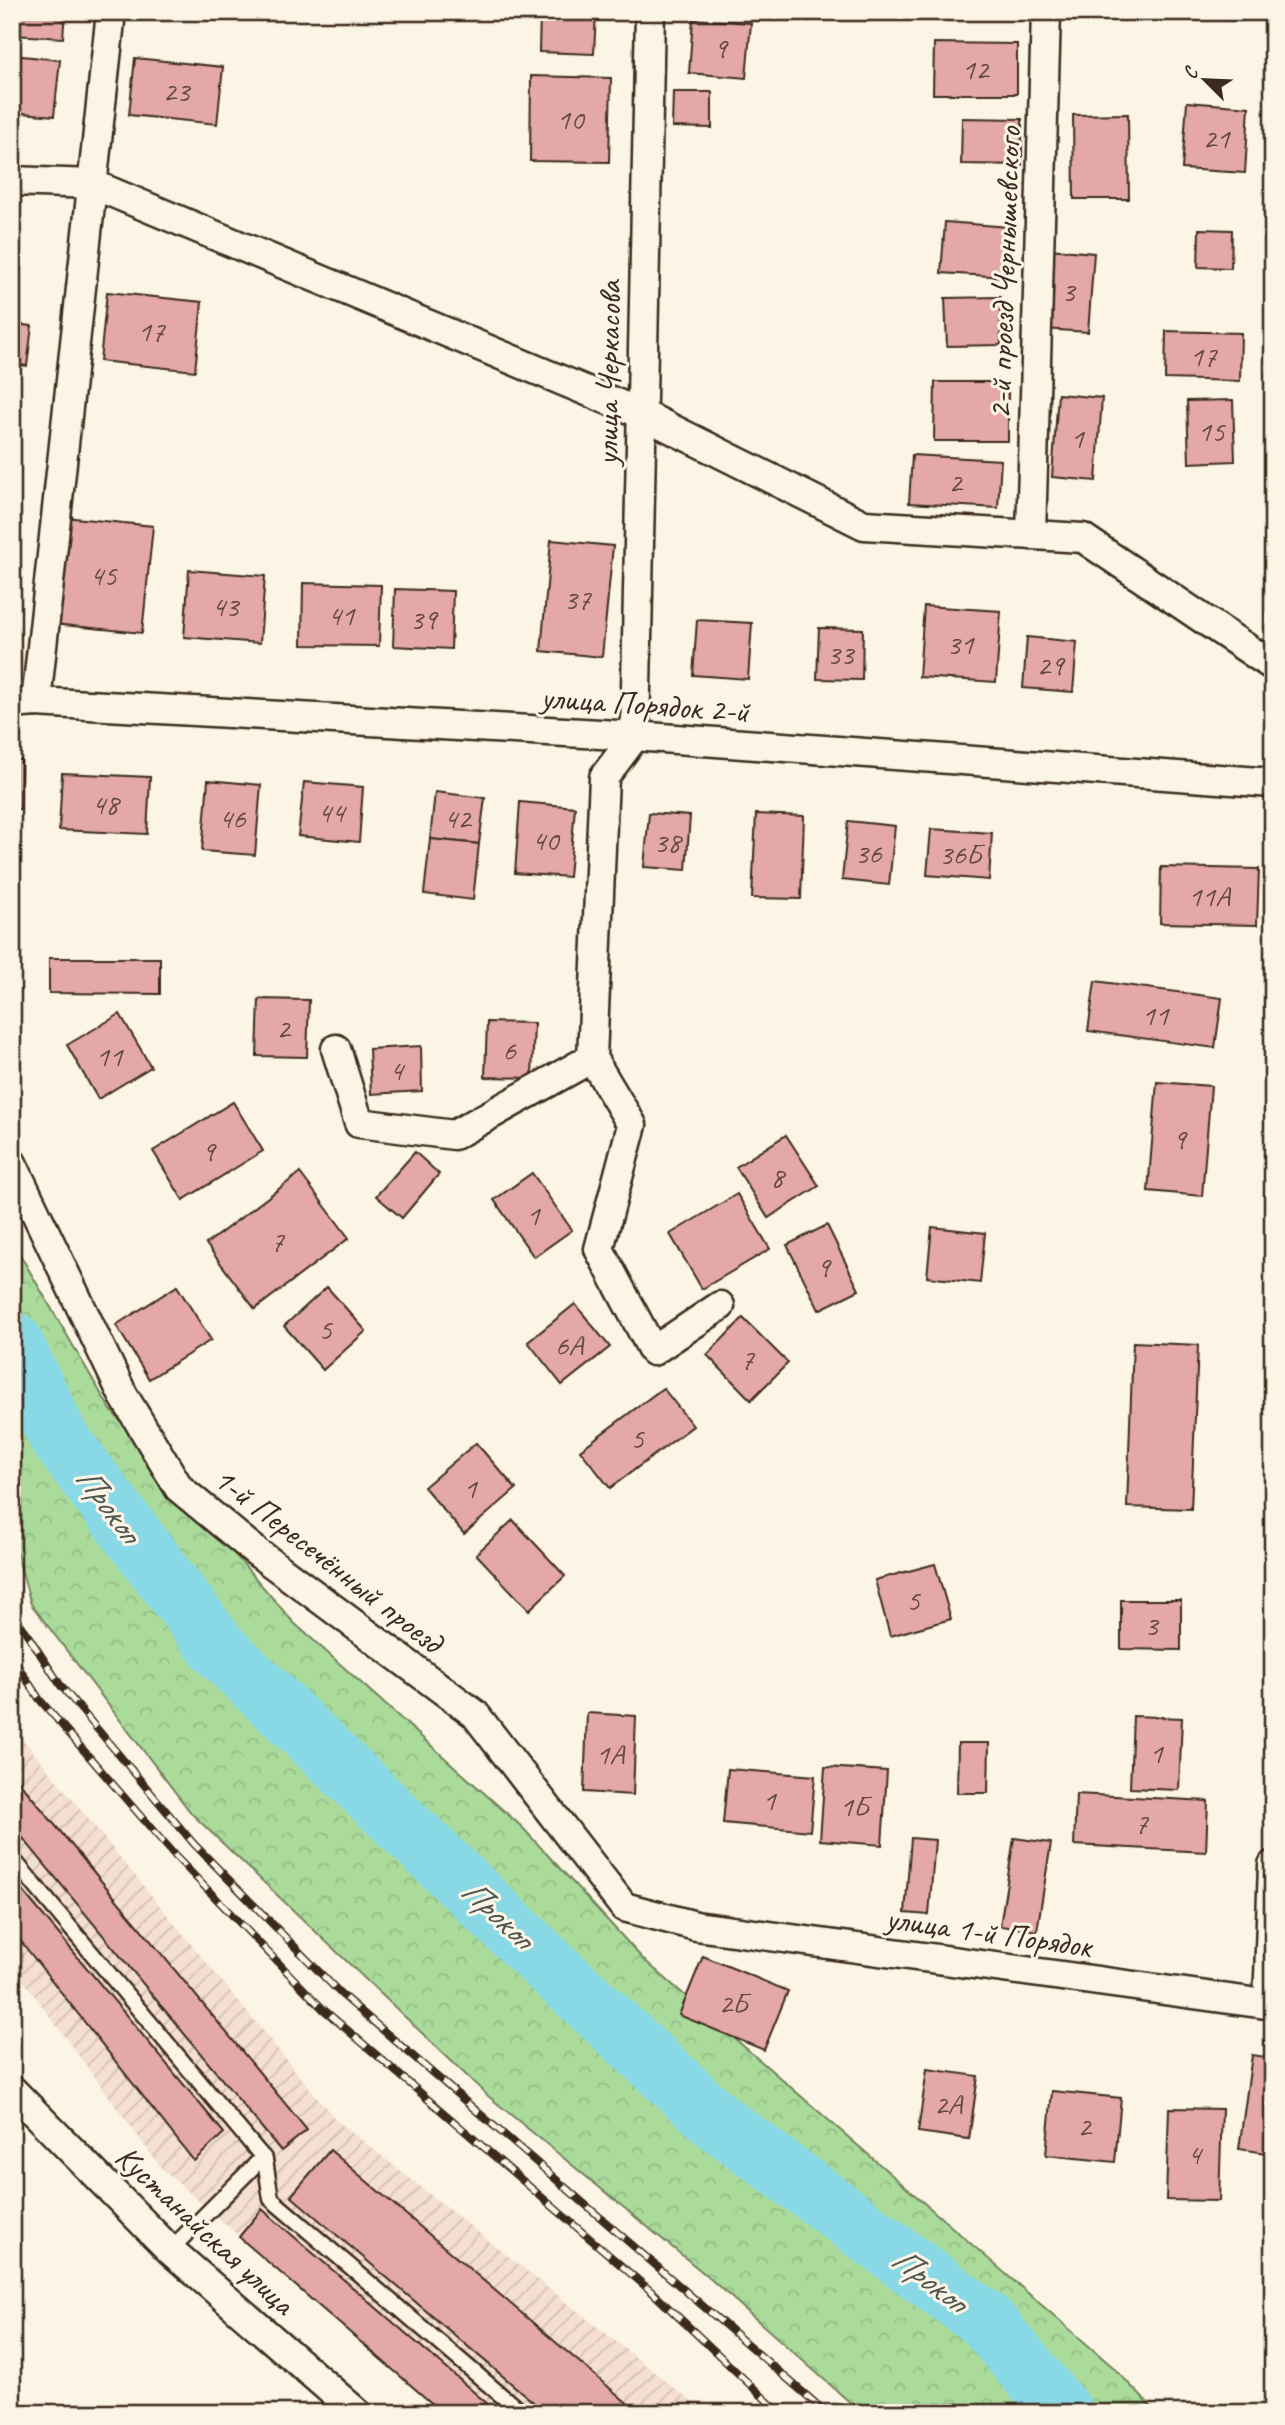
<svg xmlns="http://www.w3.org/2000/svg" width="1285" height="2425" font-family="Caveat,sans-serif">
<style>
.industrial{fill:url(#industrial-furrows)}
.forest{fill:url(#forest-crowns);stroke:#72825c;stroke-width:2}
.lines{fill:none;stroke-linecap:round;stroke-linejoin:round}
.river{stroke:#88d8e5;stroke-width:60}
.building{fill:#e4a9a6;stroke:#3b2a1e;stroke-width:2}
.service-casing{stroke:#3b2a1e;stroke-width:19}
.minor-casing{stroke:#3b2a1e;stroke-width:33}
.service{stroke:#fcf5e5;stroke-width:14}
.minor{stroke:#fcf5e5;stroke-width:28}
.rail-casing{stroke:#3b2a1e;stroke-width:8}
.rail{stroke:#fcf5e5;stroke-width:5;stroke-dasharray:16;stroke-linecap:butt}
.labels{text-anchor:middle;stroke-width:6;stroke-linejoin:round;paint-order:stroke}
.number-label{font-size:30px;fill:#654a40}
.street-label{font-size:33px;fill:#3b2a1e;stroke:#fcf5e5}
.water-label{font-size:35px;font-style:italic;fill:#4e5650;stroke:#fcf5e5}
</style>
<defs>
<pattern id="industrial-furrows" width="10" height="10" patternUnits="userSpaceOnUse" patternTransform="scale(1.75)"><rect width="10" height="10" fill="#f5ded2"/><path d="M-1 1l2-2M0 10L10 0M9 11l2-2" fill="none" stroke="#d3bfb4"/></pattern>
<pattern id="forest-crowns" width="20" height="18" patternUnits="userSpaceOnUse" patternTransform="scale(1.75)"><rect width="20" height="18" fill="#aadb9b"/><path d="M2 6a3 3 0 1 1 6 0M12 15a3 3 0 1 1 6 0" fill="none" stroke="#93bc85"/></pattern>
</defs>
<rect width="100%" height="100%" fill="#fcf5e5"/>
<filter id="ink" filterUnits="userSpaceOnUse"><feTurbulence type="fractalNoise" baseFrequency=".0143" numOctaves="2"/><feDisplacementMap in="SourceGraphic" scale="14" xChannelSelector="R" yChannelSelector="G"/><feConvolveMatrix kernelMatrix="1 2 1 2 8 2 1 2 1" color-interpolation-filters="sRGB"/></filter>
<g filter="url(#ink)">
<path class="industrial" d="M12 1726 336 2120 706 2413H443L162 2169 12 1965Z"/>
<path class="forest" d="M12 1241 110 1409 293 1622 522 1827 643 1959 1113 2367 1157 2413H862L706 2275 487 2095 192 1814 31 1604 12 1537Z"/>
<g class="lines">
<path class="river" d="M12 1341 59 1438 218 1648 541 1958 718 2122 986 2321 1063 2413"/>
</g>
<g class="building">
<path d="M16 12H65L63 38 14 35Z"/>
<path d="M540 12H596L594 54 539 52Z"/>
<path d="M1133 12H1239V21Z"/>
<path d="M693 19 751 23 746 78 689 73Z"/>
<path d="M934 43 1017 44V94H933Z"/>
<path d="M12 55 60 60 54 116 12 112Z"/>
<path d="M135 58 223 67 217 124 129 115Z"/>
<path d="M531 76 611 78 609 162 530 161Z"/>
<path d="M673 92H712V128L672 127Z"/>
<path d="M1187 102 1249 107 1245 173 1182 169Z"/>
<path d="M1128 114 1129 199H1074L1073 115Z"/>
<path d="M962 118 1022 119V165L961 164Z"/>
<path d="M945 222 1009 227 1006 277 941 273Z"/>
<path d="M1199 229 1232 230 1231 268 1198 267Z"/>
<path d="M1049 249 1094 253 1088 332 1043 329Z"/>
<path d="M107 292 202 302 195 371 100 361Z"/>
<path d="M1000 297 1001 345 947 346 945 298Z"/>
<path d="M12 324 32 326 27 366 12 364Z"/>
<path d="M1166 331 1241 333 1240 381 1165 379Z"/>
<path d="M935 382H1008V441H934Z"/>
<path d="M1058 394 1102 398 1096 481 1052 477Z"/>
<path d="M1233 400 1235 461 1189 463 1187 401Z"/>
<path d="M912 455 1001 460 998 508 909 503Z"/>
<path d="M64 517 153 526 142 633 53 624Z"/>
<path d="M551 540 613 546 602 657 541 651Z"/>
<path d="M189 570 265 576 260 643 184 637Z"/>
<path d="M303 583 381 585 379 646 302 645Z"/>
<path d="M395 589 453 591 451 649 393 646Z"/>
<path d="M924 606 1001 611 996 682 919 677Z"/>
<path d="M697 620 752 623 748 679 693 675Z"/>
<path d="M819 628 863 629 862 680 817 679Z"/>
<path d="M1027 637 1077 642 1073 692 1023 688Z"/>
<path d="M12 760H21L20 809H12Z"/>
<path d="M62 773 150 777 147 834 59 830Z"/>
<path d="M208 780 261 785 255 855 202 851Z"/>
<path d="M304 782 363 787 359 842 298 836Z"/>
<path d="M435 792 485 798 479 844 430 839Z"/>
<path d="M520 802 575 807 569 877 515 873Z"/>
<path d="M649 813 690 816 686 870 644 867Z"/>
<path d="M756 814 804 816 801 899 752 898Z"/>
<path d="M848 821 895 826 889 885 842 880Z"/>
<path d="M931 829 992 833 989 880 927 875Z"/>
<path d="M430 839 479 844 473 900 424 894Z"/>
<path d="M1161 867 1259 869 1257 925 1160 923Z"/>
<path d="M49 958H160V994L49 993Z"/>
<path d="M1095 981 1222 998 1215 1048 1088 1031Z"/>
<path d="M259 999 309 1000 307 1057 257 1056Z"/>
<path d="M120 1014 151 1067 98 1099 67 1045Z"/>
<path d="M487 1022 534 1023 532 1078 485 1077Z"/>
<path d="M421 1046 422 1091 371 1094 369 1049Z"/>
<path d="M1157 1082 1211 1086 1202 1196 1148 1191Z"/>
<path d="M233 1102 263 1151 183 1200 153 1151Z"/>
<path d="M786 1135 819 1186 768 1218 736 1167Z"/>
<path d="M415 1152 439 1174 402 1218 376 1196Z"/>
<path d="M300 1173 349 1238 255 1309 206 1244Z"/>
<path d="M532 1173 572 1230 534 1257 494 1200Z"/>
<path d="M737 1194 770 1249 702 1289 670 1234Z"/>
<path d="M827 1225 859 1290 819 1310 787 1245Z"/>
<path d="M932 1227 985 1233 980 1283 927 1277Z"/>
<path d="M177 1286 211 1340 149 1379 116 1325Z"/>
<path d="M327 1287 366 1331 323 1370 284 1326Z"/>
<path d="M575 1304 610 1347 562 1385 528 1342Z"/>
<path d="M743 1318 788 1363 751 1400 707 1355Z"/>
<path d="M1133 1342 1198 1345 1191 1509 1127 1507Z"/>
<path d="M663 1388 693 1426 610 1488 580 1450Z"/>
<path d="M476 1443 516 1489 464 1534 424 1487Z"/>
<path d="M513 1520 565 1576 529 1610 476 1554Z"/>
<path d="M935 1564 951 1619 890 1636 875 1580Z"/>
<path d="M1121 1600H1181V1650L1121 1649Z"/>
<path d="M587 1713 636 1716 633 1795 584 1792Z"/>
<path d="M1133 1716 1182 1718 1179 1790 1130 1788Z"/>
<path d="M958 1743H989L988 1793H957Z"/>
<path d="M825 1767 887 1771 882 1845 820 1840Z"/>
<path d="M728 1769 815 1776 810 1831 723 1823Z"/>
<path d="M12 1773 307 2130 281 2151 12 1825Z"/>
<path d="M1076 1794 1208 1801 1206 1852 1074 1845Z"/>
<path d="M911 1838 935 1840 929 1915 905 1913Z"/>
<path d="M1014 1838 1051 1843 1037 1931 1000 1926Z"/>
<path d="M12 1878 224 2133 194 2161 12 1930Z"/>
<path d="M703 1956 788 1991 764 2050 679 2015Z"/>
<path d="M1252 2055 1273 2058V2154L1239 2149Z"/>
<path d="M927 2069 978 2076 969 2139 918 2132Z"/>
<path d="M1052 2091 1121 2098 1115 2162 1046 2155Z"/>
<path d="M1169 2108 1222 2109 1219 2201 1166 2200Z"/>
<path d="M330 2150 639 2413H546L291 2196Z"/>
<path d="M262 2209 498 2413H443L239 2237Z"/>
</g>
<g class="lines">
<g class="service-casing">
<g id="service">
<path d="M12 1858 265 2160 271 2199 522 2413"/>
<path d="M170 2250 263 2157"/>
</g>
</g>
<g class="minor-casing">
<g id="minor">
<path d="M650 12 635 736 604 777 592 1058 632 1125 599 1249 653 1351 720 1306"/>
<path d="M12 181 92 184 642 414 864 525 1083 538 1273 666"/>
<path d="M1031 535 1046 12"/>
<path d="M36 702 111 12"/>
<path d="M12 704 36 702 635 736 1273 783"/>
<path d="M336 1049 359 1123 454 1135 592 1058"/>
<path d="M12 1163 123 1395 179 1488 254 1550 475 1714 624 1907 696 1926 1273 2005"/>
<path d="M1268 2004 1273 1865"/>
<path d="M12 2090 170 2250 357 2413"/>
</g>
</g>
<use href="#service" class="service"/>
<use href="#minor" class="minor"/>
<g class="rail-casing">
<g id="rail">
<path d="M12 1611 61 1686 194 1844 341 1994 827 2413"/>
<path d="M12 1657 40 1700 176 1857 323 2009 652 2292 780 2413"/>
</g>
</g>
<use href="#rail" class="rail"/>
</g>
</g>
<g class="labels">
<g class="number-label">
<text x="720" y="58">9</text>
<text x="975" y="79">12</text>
<text x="176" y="101">23</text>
<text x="570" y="129">10</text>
<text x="1216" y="148">21</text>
<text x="1068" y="301">3</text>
<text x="151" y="341">17</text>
<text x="1203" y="366">17</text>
<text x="1211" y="441">15</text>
<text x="1077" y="448">1</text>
<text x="955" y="492">2</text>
<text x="103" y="585">45</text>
<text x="577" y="609">37</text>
<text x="225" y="616">43</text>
<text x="341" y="625">41</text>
<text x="423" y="629">39</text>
<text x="960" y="654">31</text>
<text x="840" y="664">33</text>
<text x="1050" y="675">29</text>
<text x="105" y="814">48</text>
<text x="331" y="822">44</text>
<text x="232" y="828">46</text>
<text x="457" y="828">42</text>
<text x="545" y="850">40</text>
<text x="667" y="852">38</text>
<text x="868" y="863">36</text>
<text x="960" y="864">36Б</text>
<text x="1209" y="906">11А</text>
<text x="1155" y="1025">11</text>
<text x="283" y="1038">2</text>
<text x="509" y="1060">6</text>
<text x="109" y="1066">11</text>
<text x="396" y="1080">4</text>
<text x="1179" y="1149">9</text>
<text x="208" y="1161">9</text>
<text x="777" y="1187">8</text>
<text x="533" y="1225">1</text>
<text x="277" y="1251">7</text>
<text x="823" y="1277">9</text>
<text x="325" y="1339">5</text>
<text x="569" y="1355">6А</text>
<text x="747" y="1369">7</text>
<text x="637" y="1448">5</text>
<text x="470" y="1498">1</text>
<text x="913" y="1610">5</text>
<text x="1151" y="1635">3</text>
<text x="1156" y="1763">1</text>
<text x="610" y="1764">1А</text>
<text x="769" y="1810">1</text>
<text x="854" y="1816">1Б</text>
<text x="1141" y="1833">7</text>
<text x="733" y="2013">2Б</text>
<text x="948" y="2114">2А</text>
<text x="1084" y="2136">2</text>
<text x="1194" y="2164">4</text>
</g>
<g class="street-label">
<text transform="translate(1003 273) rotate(-88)" y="12">2-й проезд Чернышевского</text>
<text transform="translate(607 373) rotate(-89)" y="12">улица Черкасова</text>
<text transform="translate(645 703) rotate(4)" y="12">улица Порядок 2-й</text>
<text transform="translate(329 1559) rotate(38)" y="12">1-й Пересечённый проезд</text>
<text transform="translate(989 1931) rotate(8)" y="12">улица 1-й Порядок</text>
<text transform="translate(206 2229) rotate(43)" y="12">Кустанайская улица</text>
</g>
<g class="water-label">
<text transform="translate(109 1504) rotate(53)" y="12">Прокоп</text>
<text transform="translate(498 1913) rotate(43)" y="12">Прокоп</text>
<text transform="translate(930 2279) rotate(37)" y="12">Прокоп</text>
</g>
</g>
<rect width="1285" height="2425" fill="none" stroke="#fcf5e5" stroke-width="42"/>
<rect x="21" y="21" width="1243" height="2383" fill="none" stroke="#3b2a1e" stroke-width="2.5" filter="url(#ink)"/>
<g transform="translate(1205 80) rotate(294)" stroke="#fcf5e5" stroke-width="5" paint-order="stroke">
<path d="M0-5L12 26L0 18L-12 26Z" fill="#3b2a1e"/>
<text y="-10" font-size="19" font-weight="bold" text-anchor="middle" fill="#3b2a1e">С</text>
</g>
</svg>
